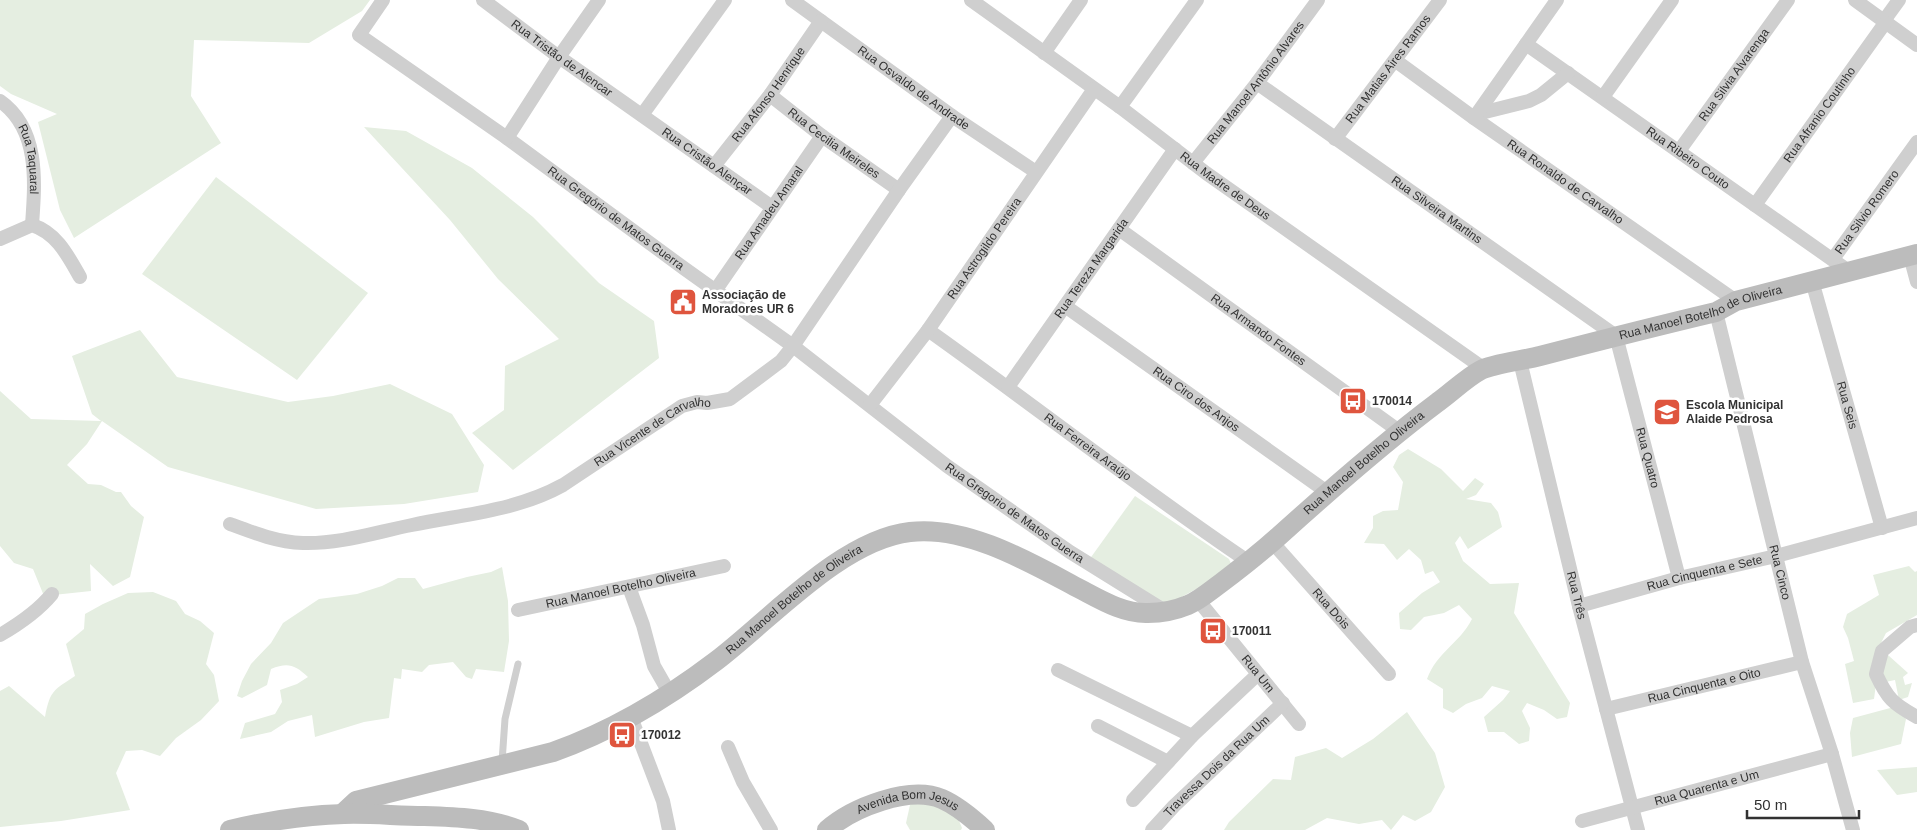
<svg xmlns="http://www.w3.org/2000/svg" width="1917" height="830" font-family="Arial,sans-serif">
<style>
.green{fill:#e5eee1}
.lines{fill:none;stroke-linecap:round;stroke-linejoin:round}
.lane{stroke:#cfcfcf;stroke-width:7}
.street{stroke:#cfcfcf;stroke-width:14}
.secondary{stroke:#bcbcbc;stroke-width:20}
.labels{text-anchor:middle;stroke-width:5;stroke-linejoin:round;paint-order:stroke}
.street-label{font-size:12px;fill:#323232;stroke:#fff}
.poi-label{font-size:12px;font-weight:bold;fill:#323232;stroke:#fff;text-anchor:start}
</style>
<rect width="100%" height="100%" fill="#fff"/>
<g class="green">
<path d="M0 0H370L362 11 309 43 194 40 191 96 221 143 74 238 60 210 38 122 57 114 11 94 0 86Z"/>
<path d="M364 127 406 131 472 168 533 217 599 283 654 321 659 358 513 470 472 433 504 410 505 366 559 339 498 279 450 220Z"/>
<path d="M216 177 368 293 297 380 142 274Z"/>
<path d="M140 330 177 377 288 402 333 396 390 384 452 414 484 465 478 492 404 504 316 509 168 467 102 421 87 444 67 465 88 484 101 485 116 492H121L131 506 144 517 130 577 113 586 90 564 91 591 44 596 33 569 14 563 0 546V391L31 419 101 421 92 414 72 356Z"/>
<path d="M1408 449 1441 469 1463 491 1475 478 1484 484 1476 495 1466 499 1491 503 1498 512 1502 527 1468 549 1460 536 1455 543 1463 561 1490 584 1519 583 1514 613 1570 703 1567 717 1557 719 1544 710 1527 703 1522 711 1530 728 1529 741 1519 744 1504 732H1488L1484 717 1503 700 1510 691 1492 686 1482 698 1466 704 1453 713 1443 708V689L1427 679C1437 652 1459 644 1472 619L1459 605 1444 613 1424 617 1411 630 1400 629 1399 613 1422 593 1440 582 1433 571 1425 574 1421 560 1409 549 1397 560 1384 544 1364 543 1373 528V516L1383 511 1398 510 1403 482 1393 467 1399 455Z"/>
<path d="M1135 496 1229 559 1232 566 1209 582 1176 600 1169 607 1089 560Z"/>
<path d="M1909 566 1915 572 1917 571V615L1886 633 1879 647 1908 673 1903 677 1905 685 1912 683 1908 697 1899 700 1895 680 1876 684 1874 699 1853 703 1845 664 1854 661 1848 638 1843 627 1847 614 1879 595 1873 575Z"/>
<path d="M502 567 508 601 509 641 504 672 476 669 472 679 466 677 453 662 429 665 422 672 402 669 401 679 394 678 389 718 364 722 315 737 312 715 288 721 271 732 240 739 245 723 275 714 282 702 280 690 297 684 308 677C295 665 288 662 271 669L267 685 242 698 237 696 242 681 251 664 271 643 283 623 319 599 357 594 382 586 398 578H415L423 589 467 577 491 572Z"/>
<path d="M153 592 176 601 185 614 200 621 214 633 206 664 214 675 219 701 201 720 176 738 160 756 142 750 126 751 116 773 130 810 61 821 0 827V691L9 686 45 717C50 690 54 690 75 676L66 644 84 629 85 614 103 604 128 593Z"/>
<path d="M1894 707 1906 719 1901 744 1852 757 1850 733 1853 718Z"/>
<path d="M1407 712 1435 753 1445 787 1431 812 1415 821 1403 815 1391 830 1382 820 1359 824 1327 818 1305 830H1224L1229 822 1273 779 1291 780 1295 757 1326 748 1342 758 1373 739Z"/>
<path d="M1917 767V792L1897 795 1877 770Z"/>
<path d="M912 796 957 816 962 828 961 830H910L906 823Z"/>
</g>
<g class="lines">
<path class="lane" d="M502 762 505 719 518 664"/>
<g class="street">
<path id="s1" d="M383 0 359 35 507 138 685 269 793 346 947 466 1070 552 1165 611"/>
<path id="s2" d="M483 0 559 57 772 207"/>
<path id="s3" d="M792 0 952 116 1036 172"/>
<path id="s4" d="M971 0 1120 107 1206 173 1483 368"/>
<path d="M1855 0 1917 45"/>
<path d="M1883 22 1899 0"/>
<path id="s5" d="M1526 44 1850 272"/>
<path d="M1044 53 1081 0"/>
<path id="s6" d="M1396 61 1474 118 1736 301"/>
<path id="s7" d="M1257 83 1616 336 1679 578"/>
<path id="s8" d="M770 95 822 136 899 190"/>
<path d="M1603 97 1672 0"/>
<path id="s9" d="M0 101C40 129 35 183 32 225"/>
<path d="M1120 107 1197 0"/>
<path d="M1477 114 1529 101 1541 95 1568 73"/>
<path d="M642 115 725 0"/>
<path d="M1474 118 1557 0"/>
<path d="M507 138 559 57 599 0"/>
<path id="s10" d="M1335 139 1440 0"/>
<path id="s11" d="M1679 151 1788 0"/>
<path id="s12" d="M1193 163 1257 83 1318 0"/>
<path id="s13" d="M714 166 770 95 821 21"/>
<path id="s14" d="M1755 205 1885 23"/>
<path id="s15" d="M1119 229 1399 431"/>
<path d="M0 239 32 225C57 233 68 256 80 277"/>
<path d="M1910 256 1917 282"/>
<path id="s16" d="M1833 259 1917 142"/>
<path id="s17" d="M1812 281 1882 528"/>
<path id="s18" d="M715 291 822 136"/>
<path id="s19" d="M1065 306 1327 492"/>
<path id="s20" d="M1716 312 1802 662 1832 754 1853 830"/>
<path id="s21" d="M928 330C1035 406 1139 488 1249 562"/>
<path id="s22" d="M1520 361 1579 606 1638 830"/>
<path id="s23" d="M1008 387 1175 149"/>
<path id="s24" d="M870 405 928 330 1094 89"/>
<path id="s25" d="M230 524C254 533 277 542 303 543 341 544 376 532 412 525 464 514 516 511 563 485L682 406 697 402 707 403 730 399 781 361 793 346 899 190 952 116"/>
<path id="s26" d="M1272 542 1389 674"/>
<path d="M629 587 643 625 654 666 670 694"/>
<path id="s27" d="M1198 600 1299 724"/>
<path id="s28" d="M1579 606 1679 578 1776 556 1917 518"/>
<path id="s29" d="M518 610 724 566"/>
<path d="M1917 625 1910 627 1882 651 1876 674C1887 698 1893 704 1917 717"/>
<path d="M0 635C19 624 38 611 52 594"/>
<path d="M1058 670 1192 736"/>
<path id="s30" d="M1606 709 1802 662"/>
<path d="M631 717 663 801 669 830"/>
<path d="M1098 726 1168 762"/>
<path d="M728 747 743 782 771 830"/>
<path d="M1133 800 1192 736 1257 675"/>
<path id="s31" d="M1582 821 1832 754"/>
<path id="s32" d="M1152 830 1174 806 1283 703"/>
</g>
<g class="secondary">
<path id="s33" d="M342 814 356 801 553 752C612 731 666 699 716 661 770 620 841 540 910 532 967 525 1031 563 1080 589 1101 600 1124 614 1148 613 1161 613 1176 610 1188 605 1200 600 1210 591 1221 583 1241 568 1260 553 1279 536 1330 490 1382 444 1438 402 1452 392 1466 378 1481 370 1492 364 1525 360 1540 356 1598 341 1657 326 1716 312L1736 301 1917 254"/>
<path d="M230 830C267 821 306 815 344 814 371 813 398 816 424 816 456 817 489 818 519 830"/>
<path id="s34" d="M827 830C852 808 909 785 942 799 958 806 972 818 985 830"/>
</g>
</g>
<defs>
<g id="civic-square" transform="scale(1.4375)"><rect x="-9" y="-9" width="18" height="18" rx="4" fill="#df553e" stroke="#fff"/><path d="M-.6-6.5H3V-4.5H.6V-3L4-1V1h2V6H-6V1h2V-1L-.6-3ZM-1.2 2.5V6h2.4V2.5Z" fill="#fff"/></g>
<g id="bus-square" transform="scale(1.4375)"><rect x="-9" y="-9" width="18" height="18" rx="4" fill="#df553e" stroke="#fff"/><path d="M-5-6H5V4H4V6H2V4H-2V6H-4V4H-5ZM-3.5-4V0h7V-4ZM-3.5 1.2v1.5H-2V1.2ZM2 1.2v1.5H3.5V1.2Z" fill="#fff"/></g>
<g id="school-square" transform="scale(1.4375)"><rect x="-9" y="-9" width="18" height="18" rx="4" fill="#df553e" stroke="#fff"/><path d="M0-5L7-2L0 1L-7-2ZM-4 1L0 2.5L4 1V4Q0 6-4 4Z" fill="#fff"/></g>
</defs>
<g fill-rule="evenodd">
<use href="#civic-square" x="683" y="302"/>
<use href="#bus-square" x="1353" y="401"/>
<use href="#school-square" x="1667" y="412"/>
<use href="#bus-square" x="1213" y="631"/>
<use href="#bus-square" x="622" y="735"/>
</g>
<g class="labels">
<g class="street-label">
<text dy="4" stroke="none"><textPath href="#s2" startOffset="98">Rua Tristão de Alencar</textPath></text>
<text dy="4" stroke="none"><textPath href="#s10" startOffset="88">Rua Matias Aires Ramos</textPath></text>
<text dy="4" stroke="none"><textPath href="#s11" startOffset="94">Rua Silvia Alvarenga</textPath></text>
<text dy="4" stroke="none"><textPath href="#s12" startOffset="102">Rua Manoel Antônio Alvares</textPath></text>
<text dy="4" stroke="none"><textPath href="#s3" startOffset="150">Rua Osvaldo de Andrade</textPath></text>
<text dy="4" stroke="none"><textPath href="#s13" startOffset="90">Rua Afonso Henrique</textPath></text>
<text dy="4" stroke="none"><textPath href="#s14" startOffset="111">Rua Afranio Coutinho</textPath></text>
<text dy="4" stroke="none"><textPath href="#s8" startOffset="80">Rua Cecilia Meireles</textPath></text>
<text dy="4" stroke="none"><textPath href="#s5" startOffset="198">Rua Ribeiro Couto</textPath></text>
<text dy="4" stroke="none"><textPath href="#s9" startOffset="68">Rua Taquaral</textPath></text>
<text dy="4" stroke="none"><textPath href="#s2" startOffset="276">Rua Cristão Alençar</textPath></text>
<text dy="4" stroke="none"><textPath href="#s6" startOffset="208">Rua Ronaldo de Carvalho</textPath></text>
<text dy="4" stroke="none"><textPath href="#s4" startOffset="315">Rua Madre de Deus</textPath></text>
<text dy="4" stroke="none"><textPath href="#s7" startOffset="220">Rua Silveira Martins</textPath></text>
<text dy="4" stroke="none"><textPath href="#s16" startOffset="58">Rua Silvio Romero</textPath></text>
<text dy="4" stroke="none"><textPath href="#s18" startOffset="95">Rua Amadeu Amaral</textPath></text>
<text dy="4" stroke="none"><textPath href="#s1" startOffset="358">Rua Gregório de Matos Guerra</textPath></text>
<text dy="4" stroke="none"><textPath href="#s24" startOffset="194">Rua Astrogildo Pereira</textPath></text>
<text dy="4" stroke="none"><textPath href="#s23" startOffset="145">Rua Tereza Margarida</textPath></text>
<text dy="4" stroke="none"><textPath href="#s33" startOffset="1545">Rua Manoel Botelho de Oliveira</textPath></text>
<text dy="4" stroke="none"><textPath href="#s15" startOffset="172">Rua Armando Fontes</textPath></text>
<text dy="4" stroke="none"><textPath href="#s19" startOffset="161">Rua Ciro dos Anjos</textPath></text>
<text dy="4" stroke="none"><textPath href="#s17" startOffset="129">Rua Seis</textPath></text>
<text dy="4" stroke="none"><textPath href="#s25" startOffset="449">Rua Vicente de Carvalho</textPath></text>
<text dy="4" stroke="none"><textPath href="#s21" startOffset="198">Rua Ferreira Araújo</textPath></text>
<text dy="4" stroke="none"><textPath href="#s7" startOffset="565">Rua Quatro</textPath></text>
<text dy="4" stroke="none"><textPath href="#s33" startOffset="1168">Rua Manoel Botelho Oliveira</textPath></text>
<text dy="4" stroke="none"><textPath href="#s1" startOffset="854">Rua Gregorio de Matos Guerra</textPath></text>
<text dy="4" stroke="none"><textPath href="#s20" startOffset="268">Rua Cinco</textPath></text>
<text dy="4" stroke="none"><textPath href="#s28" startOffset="130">Rua Cinquenta e Sete</textPath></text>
<text dy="4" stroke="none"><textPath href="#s29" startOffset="105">Rua Manoel Botelho Oliveira</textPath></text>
<text dy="4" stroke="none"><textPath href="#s22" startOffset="241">Rua Três</textPath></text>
<text dy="4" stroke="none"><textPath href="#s33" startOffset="509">Rua Manoel Botelho de Oliveira</textPath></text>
<text dy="4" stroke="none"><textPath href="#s26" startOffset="89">Rua Dois</textPath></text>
<text dy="4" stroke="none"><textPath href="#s27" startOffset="95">Rua Um</textPath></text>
<text dy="4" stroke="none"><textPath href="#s30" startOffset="101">Rua Cinquenta e Oito</textPath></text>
<text dy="4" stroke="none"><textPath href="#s32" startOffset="91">Travessa Dois da Rua Um</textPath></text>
<text dy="4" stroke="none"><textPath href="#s31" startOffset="129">Rua Quarenta e Um</textPath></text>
<text dy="4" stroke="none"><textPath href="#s34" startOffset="89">Avenida Bom Jesus</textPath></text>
</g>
<g class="poi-label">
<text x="702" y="299">Associação de<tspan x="702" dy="14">Moradores UR 6</tspan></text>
<text x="1372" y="405">170014</text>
<text x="1686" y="409">Escola Municipal<tspan x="1686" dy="14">Alaide Pedrosa</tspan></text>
<text x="1232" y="635">170011</text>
<text x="641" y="739">170012</text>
</g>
</g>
<path d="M1747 810v8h112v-8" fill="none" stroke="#323232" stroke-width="2.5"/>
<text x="1754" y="810" font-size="15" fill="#323232" stroke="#ffffff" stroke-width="4" paint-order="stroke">50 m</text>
</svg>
